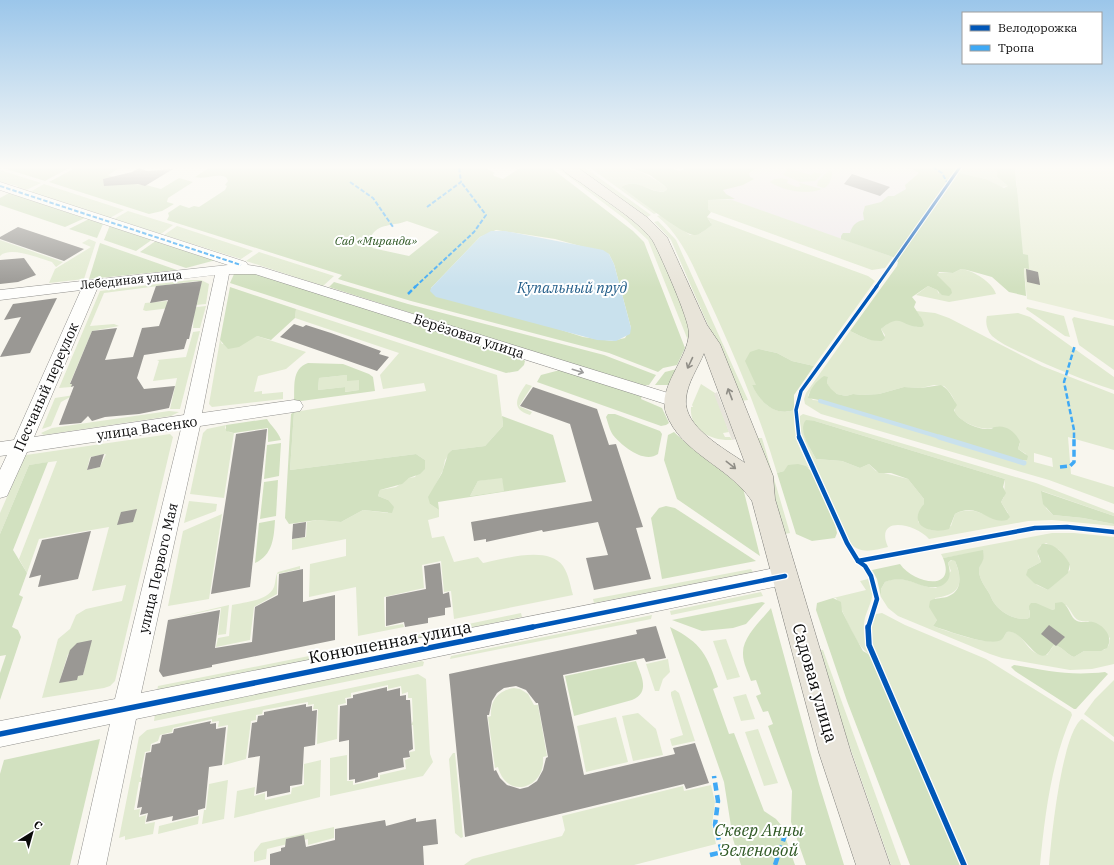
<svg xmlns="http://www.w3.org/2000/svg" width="1114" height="865" font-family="'IBM Plex Serif',serif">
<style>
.industrial{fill:#efe9eb}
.green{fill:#e1ead0;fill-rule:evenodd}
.forest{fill:#d2e1c0;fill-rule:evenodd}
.pitch{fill:#eaefda}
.plaza{fill:#e7e4db}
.water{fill:#c9e1ed}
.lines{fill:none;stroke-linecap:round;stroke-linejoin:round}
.stream-far1{stroke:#c9e1ed;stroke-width:4}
.stream{stroke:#c9e1ed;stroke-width:5}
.building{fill:#9a9894;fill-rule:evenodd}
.minor-casing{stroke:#91908d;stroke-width:1}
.major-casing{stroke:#7e7e7a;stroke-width:1}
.minor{fill:#fefefc;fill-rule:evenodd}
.major{fill:#e8e4d9;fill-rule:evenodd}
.quiet-far3{stroke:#3fa9f5;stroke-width:2;stroke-dasharray:4.5 2;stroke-linecap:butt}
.quiet-far2{stroke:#3fa9f5;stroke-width:2.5;stroke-dasharray:5.5 2.5;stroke-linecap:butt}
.quiet-far1{stroke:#3fa9f5;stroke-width:3.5;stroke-dasharray:7 3.5;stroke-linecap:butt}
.quiet{stroke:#3fa9f5;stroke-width:4.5;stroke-dasharray:8 4.5;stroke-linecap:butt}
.cycleway-far3-casing{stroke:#fff;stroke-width:5}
.cycleway-far2-casing{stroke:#fff;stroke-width:5.5}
.cycleway-far1-casing{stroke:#fff;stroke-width:7}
.cycleway-casing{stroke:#fff;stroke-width:8}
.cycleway-far3{stroke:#0057b8;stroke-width:3}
.cycleway-far2{stroke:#0057b8;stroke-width:3.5}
.cycleway-far1{stroke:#0057b8;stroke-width:4.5}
.cycleway{stroke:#0057b8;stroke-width:5.5}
.oneway{stroke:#8f8d86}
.oneway2{stroke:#9c9c9b}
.labels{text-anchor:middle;stroke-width:4;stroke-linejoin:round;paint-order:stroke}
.far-park-label{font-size:12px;font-style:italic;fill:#2f5824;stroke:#fff}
.far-street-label{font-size:12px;fill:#0a0a0a;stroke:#fff}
.street-label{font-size:14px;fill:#0a0a0a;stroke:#fff}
.water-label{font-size:15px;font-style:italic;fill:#255f8a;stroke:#fff}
.near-street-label{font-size:17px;fill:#0a0a0a;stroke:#fff}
.near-park-label{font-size:17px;font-style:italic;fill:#2f5824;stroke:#fff}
</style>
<rect width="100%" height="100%" fill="#f8f6ee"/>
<path class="industrial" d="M695 167H924L893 257 710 193Z"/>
<g class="green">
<path d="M556 167H561L640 226 650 236 657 245 691 330V348L648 240 625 219Z"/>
<path d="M577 167H584L651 215 647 217Z"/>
<path d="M589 167C625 167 635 165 666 187L667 190C654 197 637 176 621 187L662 211 654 214Z"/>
<path d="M788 167H797L794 170 811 175 814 172 822 174 815 181 800 182 783 175Z"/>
<path d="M956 167H997V177L1008 186 1001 187 986 179 955 172 953 170Z"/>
<path d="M0 170 41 183 26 190 17 187 18 186 0 182Z"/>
<path d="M829 170 832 171C832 177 830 185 824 188L817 186 818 181Z"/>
<path d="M782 178 788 180 787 183 797 187 801 186 799 184 800 183 822 189C807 195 783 191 770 182L774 179Z"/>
<path d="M44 184 124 210 110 218 30 192Z"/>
<path d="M708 200H732L893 257 885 268 872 270 711 212 708 209Z"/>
<path d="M128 211 173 225 161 234 114 219Z"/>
<path d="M661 215 690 235 701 233 711 223 707 217 868 276 875 281 814 366 792 361 777 353 759 349 756 385H752C760 402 775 417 794 410 793 437 799 447 811 471L809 468 784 471 777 473C759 413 735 356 708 298 694 269 683 237 657 216Z"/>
<path d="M658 221 676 240 748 400 741 401 671 240 654 222Z"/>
<path d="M177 226 253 251 241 259 164 235Z"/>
<path d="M89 239 96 242 84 279 49 283 55 269 91 247 82 243Z"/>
<path d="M0 240 63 262 56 267 52 262C39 258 10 246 0 256Z"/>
<path d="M259 252 334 276 323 286 246 261Z"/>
<path d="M961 269C973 270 993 283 996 294L949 302 916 295 928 286 937 290 939 294 937 273H953Z"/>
<path d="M191 280H201L209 284 206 304 186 306V305L197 303 201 283 197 281 104 293 90 326 114 324 119 326 92 331 70 383 72 384 71 387 59 388 100 291Z"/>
<path d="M167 301V303L180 302 178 307 146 311 143 310 145 303Z"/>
<path d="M206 306 200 328H193L194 314 180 309Z"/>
<path d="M1027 307 1064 316 1070 337 1065 336 1026 309Z"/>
<path d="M296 309 497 375 503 426 485 446 452 450 445 460 443 470 436 484 430 504 439 510V517L428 520 432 538 444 536 454 562 478 557 483 563C504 559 548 545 563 566 569 575 570 585 573 595L454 619 451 591 444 592 441 561 422 565 424 588 384 597 385 627 403 624 404 627 358 636 356 587 309 597 310 564 346 556V539L292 550V539L306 537 307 522 317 520 341 522 363 510 388 513V500L378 496 380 490 396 487 409 478 415 477 425 460 416 454 290 470 294 412 426 391 424 383 383 389 380 375 399 353 295 318Z"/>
<path d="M916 311 935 313 949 318 1042 366 1114 394V450L1068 437 1071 474 1114 487V504L1049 480 821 414 805 404 804 399 806 393 850 331 867 339 882 341 885 335 881 329 892 320H899L917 327 920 316ZM828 377 827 383 831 390 837 394 846 396 853 394 862 395 879 394 904 387 921 388 934 385 944 386C948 390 953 396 955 402 956 406 953 410 956 414 962 423 982 431 993 428L1020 443 1018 449 1026 454 1024 461 824 401 813 400 808 396 809 393 820 379ZM1034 453 1052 458 1053 467 1034 462Z"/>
<path d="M1018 313 1030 317 1114 377V390C1083 380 1054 368 1024 354 1013 349 1001 344 992 336 987 330 985 323 987 316Z"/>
<path d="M1074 317 1114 326V370L1079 345 1072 319Z"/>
<path d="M200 331 180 409H170L177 378 153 381 159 361 157 360 186 357 193 332Z"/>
<path d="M257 336 306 352 286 369 258 376 254 392 262 391V394L283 392V399L212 407 209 404 220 340 222 344Z"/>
<path d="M347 375 359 379V390L344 392 345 387 318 390 319 378Z"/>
<path d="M526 384 532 386 519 406 532 412 530 415C510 409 517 397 526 384Z"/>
<path d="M701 384 715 393 729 432 723 433 725 437H730L732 440C711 441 689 430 691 407H693L692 405Z"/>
<path d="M74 395 61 402 51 426 42 429 55 398Z"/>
<path d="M169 411 179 412 171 416 44 435 41 433 52 428Z"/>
<path d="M803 414 1036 483 1114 513V516L1042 491 1046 508 1053 515 1083 518 1114 524V526L1052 520 1028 521 929 539C915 523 874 515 888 547 874 550 861 555 850 543L802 438 800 424V416ZM815 421 1005 479 1004 497 1001 502 1008 513 992 518C979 512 969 507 955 514L951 526C935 532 932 533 918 522L924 504V499L908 479 876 471 869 464 860 468 842 461 816 459C810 448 803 437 804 424Z"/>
<path d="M226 425 225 428 229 432 234 433 224 498 190 494 203 433 207 429Z"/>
<path d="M170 434 173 437 115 681 110 686 104 688 42 698 58 639 70 629 76 615 86 609 122 601 126 585 92 591 109 527 39 539 27 573 19 559 57 461 29 465 0 534V513L24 458 26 455ZM106 454 100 467 87 470 90 457ZM89 650 83 675 60 680 68 654Z"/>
<path d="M757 438H762L790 533 785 534Z"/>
<path d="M502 477 505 491 470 496 478 481Z"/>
<path d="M189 501 217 504 216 511 184 523Z"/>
<path d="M222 514 209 599 168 606 183 531Z"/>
<path d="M1052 533H1074L1114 537V664L1092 669 1070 670 1002 658 990 654 898 616 888 608 881 597V589L885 582C904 573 917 587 936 588L951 571 948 563 952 560 955 561C964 583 961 595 935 598L937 620 933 626C946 631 990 647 1001 639 1004 638 1005 634 1007 632 1022 630 1025 649 1038 654 1040 655 1045 654 1047 655L1054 645C1062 646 1066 654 1074 657L1084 651 1104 650 1109 645 1110 638 1088 621C1073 623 1074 613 1066 605L1052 610H1029L1030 617 1027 619C1016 620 1002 614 995 604 992 601 991 596 989 593 985 587 979 578 979 571 979 563 985 562 983 551L943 558 941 554ZM1046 543 1059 550 1070 564V570L1048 590 1037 585 1028 569 1041 562 1038 556 1040 546Z"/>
<path d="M300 566V569L277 574V594L254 607 250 640 216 647 218 638 229 636 232 605C245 602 268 601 274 587 276 582 275 576 278 572Z"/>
<path d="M751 569 753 572 594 603 593 599Z"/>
<path d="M868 579C878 593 869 604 865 618 862 630 865 643 870 655 855 646 845 614 836 598H833L866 590 860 581Z"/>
<path d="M761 592 763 596 671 615 670 611Z"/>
<path d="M229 605 226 634 218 635 221 608 169 619Z"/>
<path d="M521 613 522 617 359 652V647Z"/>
<path d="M882 613 905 625 986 659 1071 712 1072 715C1051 763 1045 814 1040 865H967L875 654C871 641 866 625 876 614Z"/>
<path d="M652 615 651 619 450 659 451 656Z"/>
<path d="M726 639 740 677 727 680 713 641Z"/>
<path d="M339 650V655L157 691 158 686Z"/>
<path d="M820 650H823L901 865H891L844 730Z"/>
<path d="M668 659 670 672 663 679 659 691H655L646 664Z"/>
<path d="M422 661 424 662 423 666 154 721 155 714Z"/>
<path d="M418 674 426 679 430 754 433 762 423 776 330 796V758L347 755V781H353V785L380 779V775L406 769 405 760 410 758V752L415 751 413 725H411L413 721 412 698H408V692L402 694 401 686 388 689V685L351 693V697L345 698 346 703 338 705 337 739 317 744 318 709H313L314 704 308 705V702L263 710 262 714 256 715V720L251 721 246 759 224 765 228 725 218 727 219 721 212 722V719L173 728 172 732 160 735 158 741 151 744 150 751 145 752 140 777 142 778 141 782H139L134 810 140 809 139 817 146 815 145 824 155 822 153 834 125 840V836L119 838 139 737 147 730Z"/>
<path d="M1114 680V737L1084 714 1095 699Z"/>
<path d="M514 688 520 689 528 694 534 705H538L547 756 543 757C546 788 507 801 498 767L495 768 488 717 491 716C490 701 498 690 514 688Z"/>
<path d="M675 690 679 693 695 741 672 746 670 739 683 735 671 695V692Z"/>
<path d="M746 694 755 719 741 721 733 697Z"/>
<path d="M638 713 656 729 663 755 633 761 622 716Z"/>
<path d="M616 717 628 762 586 772 577 726Z"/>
<path d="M1082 719 1114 742V865H1049C1051 839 1062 732 1082 719Z"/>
<path d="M758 729 778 783 764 786 745 732Z"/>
<path d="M453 753H455L463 837 461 838 455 833 449 759Z"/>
<path d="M321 760 320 797 234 818 237 791 255 787 254 796 265 793V800L291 794 292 788 304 785V764Z"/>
<path d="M228 780 224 819 202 824 204 810H206L209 784Z"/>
<path d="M711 785 715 802 712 825 716 844 634 865H464L472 859 562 836 565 830 562 816 683 786 684 791Z"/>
<path d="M199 816 198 824 158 834 159 826Z"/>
<path d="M334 827V838L308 845V839L267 849 266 859 254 862V852L261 843Z"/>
</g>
<g class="forest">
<path d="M0 167H71L45 181Z"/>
<path d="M77 167H121L108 175 134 184 146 185 161 189 179 178 193 182 168 198 167 202 174 204 162 211 149 214 49 182Z"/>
<path d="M210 167H484L495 173 493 174 494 176 503 179 520 168 518 167H550L633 231 644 242 685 348 677 365 663 368 658 372 609 353 411 301 338 279 342 275 167 220 169 216 168 213 180 205 189 208 194 206 199 207 225 190 227 186 225 185 228 181 226 177C215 173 206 180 195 177ZM407 221 439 232 409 256 372 248 374 245 371 237C377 223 395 226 407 221ZM496 230 555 239 609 254 614 264 631 328 625 338 612 341 583 337 431 288 480 237Z"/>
<path d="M628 167H669L679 171 689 167H758L749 173 750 177 754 179 743 185 723 190 726 194 735 199 708 200V209L711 212 707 217 712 225C707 228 699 236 694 235 683 235 633 195 621 187 639 176 654 198 667 190L666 187 650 175Z"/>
<path d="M903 167H956L953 170 955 172 986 179 1004 188 1008 186 997 177V167H1015L1016 183 1029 257V269H1024L1026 296 1009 292 992 277 967 270 961 269 953 273 939 272 937 275 951 289 952 293 949 296 942 295 937 290 928 286 912 297 916 302 914 307 922 319 924 325 922 327C901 328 902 311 881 329L885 338 882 341C870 342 861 336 850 331L897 266 898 262 893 257 841 239V236L843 233H850C852 226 856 221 864 220L863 213 865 206 881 202 888 196H894L906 189 905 185 919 173 912 169Z"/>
<path d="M9 193 85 218 65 227 0 205V198Z"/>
<path d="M89 219 103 224 97 238 69 229Z"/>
<path d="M110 225 153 239 136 251 104 240Z"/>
<path d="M157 240 216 260 186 268 140 252Z"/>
<path d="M100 243 177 270 89 279Z"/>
<path d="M249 272 522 358 525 361 524 365 518 371 506 373 230 283 234 274Z"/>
<path d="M334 282 408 304 604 355 656 375 649 385 639 386 329 287Z"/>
<path d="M230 287 296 309 295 318 271 340 257 336 239 347 228 349 220 340Z"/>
<path d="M759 349 777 353 792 361 814 366 794 395V410C775 417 759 401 752 385H756L745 361 750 352Z"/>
<path d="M308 363 343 364 369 374 373 377 375 391 294 402C295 387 291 369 308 363ZM347 375V381L359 380V390L345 392V387L318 390 319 378Z"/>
<path d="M677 369 669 385H655L665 372Z"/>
<path d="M560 370 642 396 641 399 662 408 669 423 666 425 661 426 537 382 541 375Z"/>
<path d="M824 376 828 377 827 383 831 389 837 394 846 396 853 394 862 395 879 394 904 387 921 388 941 385C949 389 952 397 957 405L954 410C958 421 978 430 989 429 995 429 990 428 995 427 1007 424 1017 434 1020 442L1018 449 1028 456 1027 460H1020L824 401 808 398C809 390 817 380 824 376Z"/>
<path d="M294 412 290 470 416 454 425 460V469L420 474 409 478 402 484 380 490 378 496 388 500 394 507 392 513 363 510 341 522 317 520 289 524 285 518 291 414Z"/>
<path d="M608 414H615L660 431 662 434 658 454C644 464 622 446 613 435 610 431 608 423 606 417Z"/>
<path d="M502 416 553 435 566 482 438 502 439 510 430 504 428 497 442 473 448 454 452 450 485 446 503 426ZM502 478 504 491 470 496 478 481Z"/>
<path d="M267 419C271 426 278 431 281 440L268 442V428L234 433 226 431V425Z"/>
<path d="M806 420 815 421 1005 479 1003 487 1006 493 1001 502 1010 517 1007 520C987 525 979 501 955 514L949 529C930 535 906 525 924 504V499L908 479 891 473H879L869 464 860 468 842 461 816 459C811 449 797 430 806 420Z"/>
<path d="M674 432 686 443 743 488 760 556 677 499 664 460 668 435Z"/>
<path d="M281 443 279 476 264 479 267 445Z"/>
<path d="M48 462 13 550 27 573 19 595 23 597 12 627 18 630 21 637 0 700V673L6 655 0 656V534L29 465Z"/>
<path d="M798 464 806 466 811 471 835 524 837 533 835 538 812 541 796 534 777 473 784 471 788 465Z"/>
<path d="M278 480 276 516 260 519 264 482Z"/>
<path d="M1041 491 1114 516V524L1083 518 1053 515 1043 504Z"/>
<path d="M666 506 675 508 756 561 662 579 651 518 659 508Z"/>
<path d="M275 520C274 537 273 555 255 563L259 523Z"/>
<path d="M1042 544C1054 542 1064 554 1070 564L1068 573 1048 590 1034 583 1026 575 1028 569 1041 562 1037 551Z"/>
<path d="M983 550C986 563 979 563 979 571 979 578 985 587 989 593 991 596 992 601 995 604 1002 614 1016 620 1027 619L1030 617 1029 606 1031 603H1036L1052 610 1055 609V603L1062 602C1070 607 1070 618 1077 621 1082 623 1088 621 1093 622 1104 625 1114 637 1107 648L1101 651H1084L1074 657C1066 654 1062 646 1054 645 1051 648 1049 653 1046 655 1034 661 1022 629 1007 632 1005 634 1004 638 1001 640 989 647 946 630 933 626L937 620 929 607 930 601C936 597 943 599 949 596 964 590 960 572 955 561L951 560 948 563C951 573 951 581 941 586 920 592 908 572 885 582L881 589V597L877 579 872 570 900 564C914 584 957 592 943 558Z"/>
<path d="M833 598 841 602 842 611 852 631 863 651 870 655 960 865H910L847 701 816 610 817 603Z"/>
<path d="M762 602 765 603 746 624 733 628 702 631 672 620Z"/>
<path d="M771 608 819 784 844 865H806L791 822 792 791 768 726 773 724 768 711 763 712 756 696 761 694 756 680 751 681C748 672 743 663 743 654 742 637 762 620 771 608Z"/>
<path d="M670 627C702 643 707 655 718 687L713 689 729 734 734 733 764 811 776 819 781 825 795 865H741L733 839 724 782Z"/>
<path d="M636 661C641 676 651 692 632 700L574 716 565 676Z"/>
<path d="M1014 665C1048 671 1070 676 1105 672L1108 674 1076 709H1074L1015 671 1011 667Z"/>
<path d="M100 739 70 865H0V774L4 760Z"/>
</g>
<path class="pitch" d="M1015 167H1114V320L1027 299 1024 268 1029 269 1028 255 1023 254Z"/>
<path class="plaza" d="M717 392 736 439 732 440 714 394Z"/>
<path class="water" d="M491 231H505L603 250 609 254 614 264 631 328 630 334 616 341 597 340 444 299 436 297 430 291 431 288 480 237Z"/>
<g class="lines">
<path class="stream-far1" d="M820 401 943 438"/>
<path class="stream" d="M939 437 1024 463"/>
</g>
<g class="building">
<path d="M139 168 147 171 173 169 145 186 138 184 104 186 103 179 132 172Z"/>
<path d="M852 174 890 187 880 196 844 184Z"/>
<path d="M18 227 84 249 64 261 0 239V237Z"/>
<path d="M24 258 36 275 18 282 0 284V260Z"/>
<path d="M1026 269 1038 272 1040 285 1027 282Z"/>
<path d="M202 281 189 339H187L184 349 144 355 137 378 144 389 175 386 169 408 139 414 105 417 92 421 88 416 81 423 59 425 74 386 71 387 72 384H70L92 331 117 328 105 360 133 357 142 328 159 326 168 300 150 303 156 286Z"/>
<path d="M57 298 30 353 0 357 21 317 4 320 13 304Z"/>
<path d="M294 324 303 327 306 325 331 333 381 351 379 354 389 357 377 371 280 337Z"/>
<path d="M533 387 597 409 609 445 616 444 643 527 636 528 651 579 594 590 586 558 608 555 598 522 543 532 542 530 486 542V539L474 541 471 522 592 501 570 424 520 406Z"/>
<path d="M267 429 250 587 211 594 236 434Z"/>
<path d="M104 454 100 467 87 470 91 457Z"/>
<path d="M137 509 133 522 117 525 121 512Z"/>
<path d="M306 522 305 537 292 539 293 524Z"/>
<path d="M91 531 78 579 38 587 41 575 29 578 42 540Z"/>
<path d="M440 563 443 594 449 592 451 607 445 608V615L428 618V623L405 627 404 622 386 626V597L426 589 424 566Z"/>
<path d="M303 569V602L335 595V640L212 665V667L163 677 159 671 168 620 220 610 215 648 252 642 255 607 278 595 279 574Z"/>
<path d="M1049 625 1065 637 1056 646 1041 634Z"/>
<path d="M656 626 666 658 646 662 644 658 563 675 584 775 675 754 673 748 695 743 709 783 686 789 684 784 465 837 449 674 637 634 636 630ZM516 686 526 690 536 703H538L548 757 546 758 543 770 537 781 528 787 520 789 507 785 500 778 496 770 494 771 487 715H489L492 701 497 693 504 688Z"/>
<path d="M92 640 83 675 78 676 77 680 59 683 70 650 77 643Z"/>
<path d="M387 687V691L400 688V696L406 695V700H410L413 749 409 751 410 757 403 758 404 767 378 773V777L355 783V779L349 780V740L339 742 340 706 347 705V699L353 698V695Z"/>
<path d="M306 704V707L312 706V711L317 710 315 745 304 747 302 784 290 786V792L267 797V791L256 794 260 756 248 758 252 723 257 722 258 716 264 715V712Z"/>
<path d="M211 721 210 724 216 723V729L226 727 222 765 209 767 205 808 198 810V815L172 821 173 816 146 822 148 813 140 815 142 807 137 808 146 753 151 752 152 745 160 743 162 735 173 733 174 729Z"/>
<path d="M416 818V822L436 819 438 844 423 846 424 865H270V854L281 851V848L285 847 286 839 304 835 306 847 335 840V829L385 820 386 826Z"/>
</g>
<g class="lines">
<g class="minor-casing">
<path id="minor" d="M0 182 246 262 248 265 261 267 681 397 684 401 681 405 675 407 255 274H229L202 413 294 400 300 401 303 406 300 411 294 412 200 426 141 693 785 566 793 569 796 576 793 583 136 719 106 865H78L110 724 0 747V721L115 699 181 429 27 452 7 496 0 498V470L7 455 0 456V442L14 440 81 290 0 300V290L228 265 0 190ZM215 275 184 415 34 437 97 289Z"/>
</g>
<g class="major-casing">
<path id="major" d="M561 167H577L648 218 667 237 707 325 720 344 773 476 775 499 851 753 890 865H856L819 753 752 501C729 466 681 454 666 413 657 388 688 359 689 333 689 319 662 259 654 243 644 224 598 196 580 182 573 178 565 173 561 167ZM704 353 745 463C725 449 683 427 686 399 687 383 698 368 704 353Z"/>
</g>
<use href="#minor" class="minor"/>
<use href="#major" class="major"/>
<g class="quiet-far3">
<path d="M933 167 942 173 948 184"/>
<path d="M350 182 373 198 393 227"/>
<path d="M0 186 241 265"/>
<path d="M427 207 461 182 459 167"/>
<path d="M415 287 474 232 486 215 461 182"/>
</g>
<g class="quiet-far2">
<path d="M408 294 416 286"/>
<path d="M1074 438V430L1064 382 1075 345"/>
</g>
<path class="quiet-far1" d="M1060 467 1070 466 1074 462V437"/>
<g class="quiet">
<path d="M710 855 722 852 715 825 718 801 714 776"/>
<path d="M775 865 787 829"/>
</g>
<g class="cycleway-far3-casing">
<path id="cycleway-far3" d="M876 287 960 167"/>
</g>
<g class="cycleway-far2-casing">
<path id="cycleway-far2" d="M799 438 796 410 801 391 877 286"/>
</g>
<g class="cycleway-far1-casing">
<g id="cycleway-far1">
<path d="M799 437 847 543 858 561 865 566 871 576 877 599 868 628"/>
<path d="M858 561 1035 528 1067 527 1114 532"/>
<path d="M528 628 785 576"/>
</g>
</g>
<g class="cycleway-casing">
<g id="cycleway">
<path d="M868 627 869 645 964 865"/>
<path d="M0 734 533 627"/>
</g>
</g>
<use href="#cycleway-far3" class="cycleway-far3"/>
<use href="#cycleway-far2" class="cycleway-far2"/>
<use href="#cycleway-far1" class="cycleway-far1"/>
<use href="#cycleway" class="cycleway"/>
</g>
<defs><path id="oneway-shaft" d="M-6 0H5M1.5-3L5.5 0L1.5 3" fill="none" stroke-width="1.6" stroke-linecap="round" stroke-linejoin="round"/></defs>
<g class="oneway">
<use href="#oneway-shaft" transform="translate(690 363) rotate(115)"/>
<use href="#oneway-shaft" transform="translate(730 394) rotate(-111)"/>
<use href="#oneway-shaft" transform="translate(731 465) rotate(38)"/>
</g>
<use class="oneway2" href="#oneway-shaft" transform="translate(578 371) rotate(17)"/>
<linearGradient id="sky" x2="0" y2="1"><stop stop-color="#9bc6ea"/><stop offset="0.58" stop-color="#fcfbf7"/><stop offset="1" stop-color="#fcfbf7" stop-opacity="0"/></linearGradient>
<rect width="1114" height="288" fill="url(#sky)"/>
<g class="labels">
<g class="far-park-label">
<text x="376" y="245">Сад «Миранда»</text>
</g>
<g class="far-street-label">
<text transform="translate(131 280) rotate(-6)" y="4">Лебединая улица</text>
</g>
<g class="street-label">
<text transform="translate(469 336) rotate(18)" y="5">Берёзовая улица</text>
<text transform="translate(46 387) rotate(-66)" y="5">Песчаный переулок</text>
<text transform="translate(147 428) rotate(-8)" y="5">улица Васенко</text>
<text transform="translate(158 568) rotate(-77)" y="5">улица Первого Мая</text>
</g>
<g class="water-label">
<text x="572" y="293">Купальный пруд</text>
</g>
<g class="near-street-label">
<text transform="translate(390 642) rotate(-11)" y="6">Конюшенная улица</text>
<text transform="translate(815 683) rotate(74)" y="6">Садовая улица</text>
</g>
<g class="near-park-label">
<text x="759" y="836">Сквер Анны<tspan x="759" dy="20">Зеленовой</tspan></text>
</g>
</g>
<rect x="962" y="12" width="140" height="52" fill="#ffffff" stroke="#9d9d9d"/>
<rect x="970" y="25" width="20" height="6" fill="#0057b8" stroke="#9d9d9d"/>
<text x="998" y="32" font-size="12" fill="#0a0a0a">Велодорожка</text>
<rect x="970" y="45" width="20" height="6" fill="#3fa9f5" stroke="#9d9d9d"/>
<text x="998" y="52" font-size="12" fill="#0a0a0a">Тропа</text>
<g transform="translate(32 833) rotate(37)" stroke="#ffffff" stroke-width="3" paint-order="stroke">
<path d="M0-3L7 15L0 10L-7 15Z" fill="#0a0a0a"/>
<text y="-6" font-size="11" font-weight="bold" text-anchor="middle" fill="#0a0a0a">С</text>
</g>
</svg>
